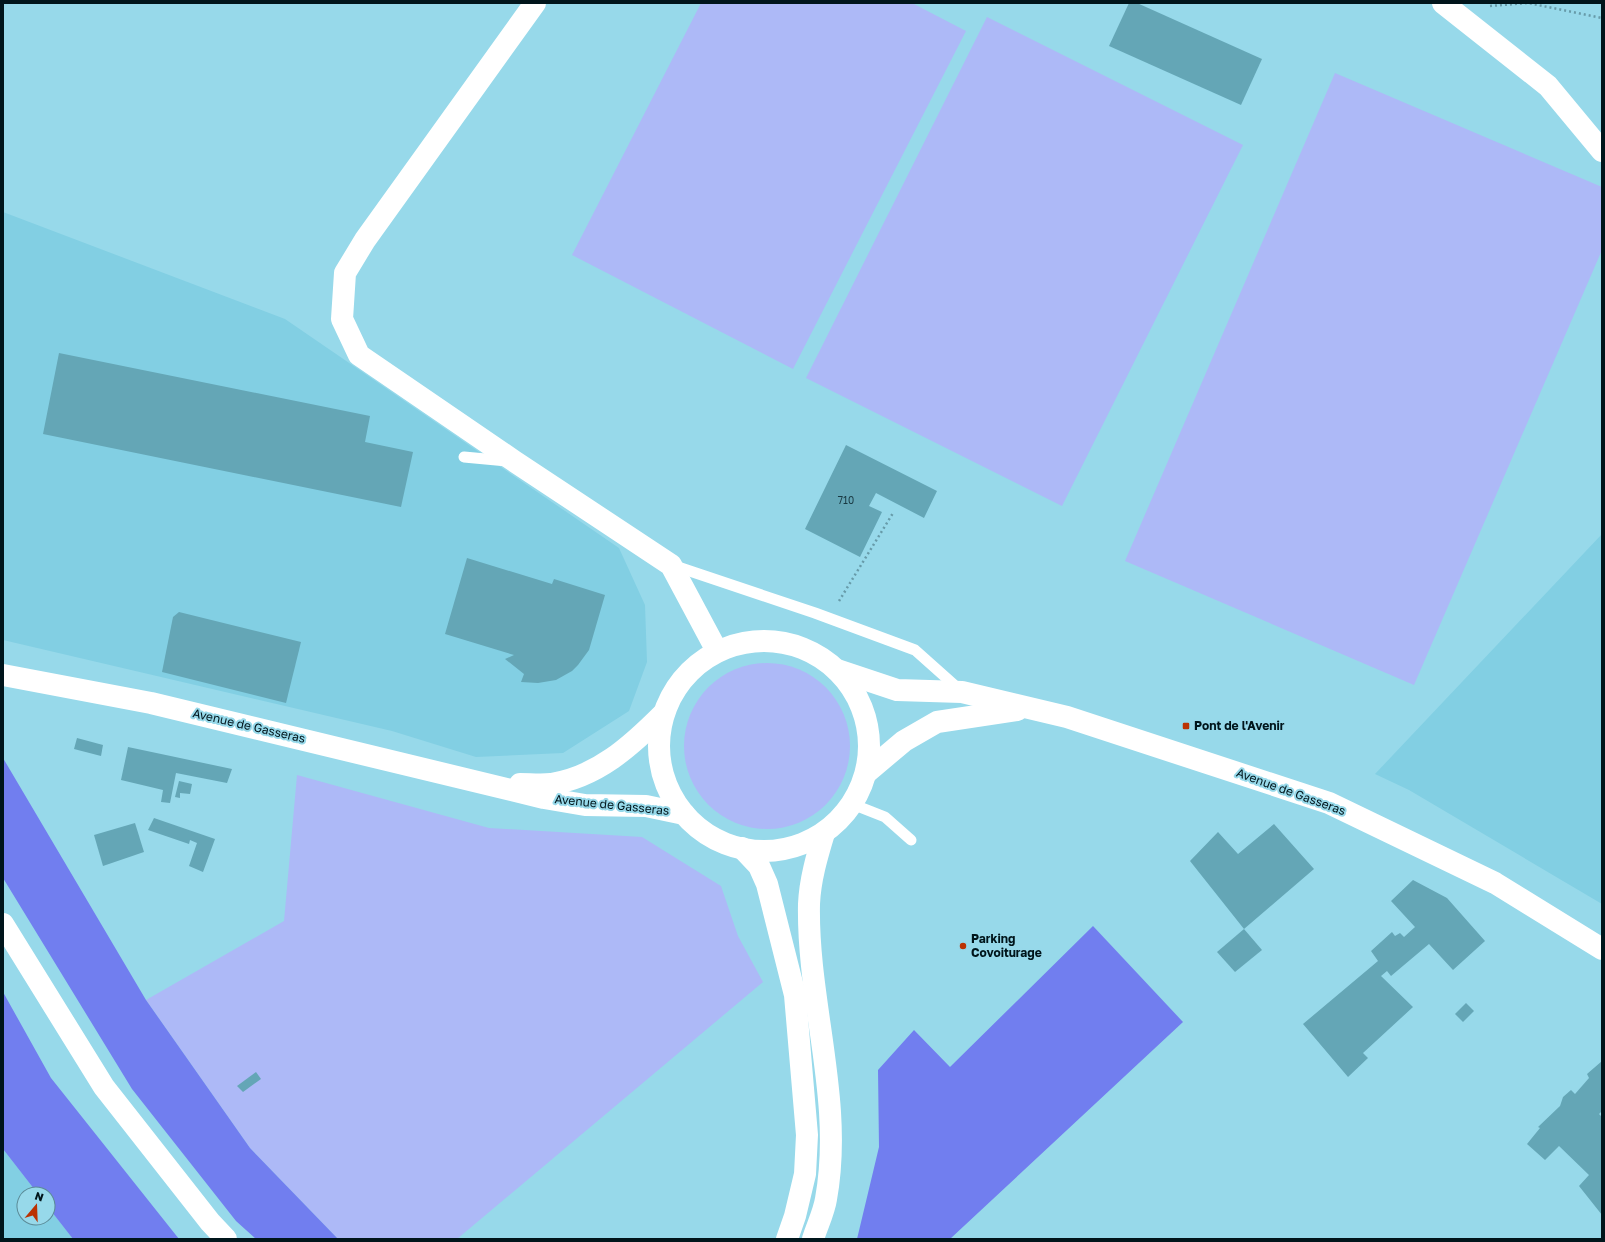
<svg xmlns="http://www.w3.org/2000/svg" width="1605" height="1242" font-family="'Golos Text',sans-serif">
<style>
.built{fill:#82cfe3}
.green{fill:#adb9f7}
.forest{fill:#717eef}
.building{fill:#64a6b6}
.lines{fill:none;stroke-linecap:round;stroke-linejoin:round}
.path{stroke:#679ba9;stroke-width:2.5;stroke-dasharray:2 3;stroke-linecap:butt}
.lane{stroke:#fff;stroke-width:11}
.street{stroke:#fff;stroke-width:22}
.primary{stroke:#fff;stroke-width:22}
.poi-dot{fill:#bb3202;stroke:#97d9ea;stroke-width:1.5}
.labels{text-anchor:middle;stroke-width:4;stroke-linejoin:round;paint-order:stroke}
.number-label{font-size:10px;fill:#193942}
.street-label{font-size:12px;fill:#00151b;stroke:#97d9ea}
.poi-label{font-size:12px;font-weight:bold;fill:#00151b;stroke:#97d9ea;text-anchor:start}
</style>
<rect width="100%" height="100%" fill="#97d9ea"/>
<g class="built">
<path d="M3 212 285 319 619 548 645 605 647 662 629 711 563 753 476 757 392 731 3 640Z"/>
<path d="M1602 534V904L1409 790 1375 774Z"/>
<path d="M3 1149 38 1194H24V1218H48V1207L73 1239H3Z"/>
</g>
<g class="green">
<path d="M701 3H912L966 31 793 369 572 255Z"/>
<path d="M987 17 1243 145 1062 506 806 378Z"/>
<path d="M1335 73 1602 187V250L1414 685 1125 561Z"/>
<circle cx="767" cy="746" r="83"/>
<path d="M297 775 489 828 642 837 721 886 738 936 763 982 457 1239H338L250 1148 146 1000 284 921Z"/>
</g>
<g class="forest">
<path d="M3 758 146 1000 250 1148 338 1239H256L236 1221 132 1089 3 878Z"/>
<path d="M1093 926 1183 1022 950 1239H857L879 1147 878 1070 914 1030 950 1067Z"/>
<path d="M3 992 51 1078 179 1239H73L48 1207V1194H38L3 1149Z"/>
</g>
<g class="building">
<path d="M1129 3H1137L1262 59 1241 105 1109 46Z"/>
<path d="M59 353 370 416 365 442 413 452 401 507 43 434Z"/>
<path d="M846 445 937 491 924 518 876 493 869 506 882 512 860 557 805 529Z"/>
<path d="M467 558 552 584 554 579 605 595 589 650 578 665 572 671 556 680 538 683 521 682 524 674 505 659 514 655 445 634Z"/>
<path d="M179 612 301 642 286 703 162 672 173 617Z"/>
<path d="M77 738 103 745 101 756 74 749Z"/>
<path d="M128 747 232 769 227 783 176 773 170 803 161 802 163 790 121 780Z"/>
<path d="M179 781 192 784 190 794 180 793V798L175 797Z"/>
<path d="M154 818 215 839 203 872 189 866 197 843 190 840 189 844 148 830Z"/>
<path d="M135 823 144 852 103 866 94 835Z"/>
<path d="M1274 824 1314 869 1244 929 1190 861 1218 832 1238 854Z"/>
<path d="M1413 880 1447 898 1485 941 1453 970 1429 944 1391 976 1387 971 1381 976 1413 1007 1363 1053 1368 1058 1348 1077 1303 1024 1378 961 1371 951 1392 932 1395 936 1400 933 1404 937 1415 927 1391 901Z"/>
<path d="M1244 929 1262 950 1235 972 1217 952Z"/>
<path d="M1466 1003 1474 1011 1463 1022 1455 1014Z"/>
<path d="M1602 1061V1111L1599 1114 1602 1117V1215L1579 1186 1589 1175 1559 1146 1545 1160 1527 1144 1540 1128 1538 1127 1560 1106 1563 1097 1571 1090 1575 1094 1589 1078 1587 1074Z"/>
<path d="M256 1072 261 1079 243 1092 237 1086Z"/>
</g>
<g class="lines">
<g class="path">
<path d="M1490 6 1528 3 1602 18"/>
<path d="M839 601 893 513"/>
</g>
<g class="lane">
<path d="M464 457 507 461"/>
<path d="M672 565 815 613 915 650 961 691"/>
<path d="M852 804 885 817 911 840"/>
</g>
<g class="street">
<path d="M535 3 365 240 345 273 342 319 359 355 514 461 671 565 717 651"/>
<path d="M1443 3 1548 86 1602 151"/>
</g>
<g class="primary">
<circle cx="764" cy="746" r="105"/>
<path d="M837 670 897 690 962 692 1067 717 1329 803 1495 883 1602 949"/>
<path d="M3 675 151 703 544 798 585 805 646 806 684 814"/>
<path d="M866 773 904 741 937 722 1017 710"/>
<path d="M520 784C530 784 541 785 551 784 597 777 631 746 663 714"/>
<path d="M742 848 759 866 767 884 795 995 807 1135 805 1174 795 1216 787 1239"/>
<path d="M3 924 104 1087 210 1222 226 1239"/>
<path d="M813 1239C817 1226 824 1212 826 1199 844 1100 807 1003 809 904 810 880 817 856 824 833"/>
</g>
</g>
<g class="poi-dot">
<rect x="1182" y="722" width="8" height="8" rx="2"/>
<circle cx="963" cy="946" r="4"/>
</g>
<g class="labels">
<g class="number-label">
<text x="846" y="504">710</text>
</g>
<g class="street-label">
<text transform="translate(249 726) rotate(13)" y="4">Avenue de Gasseras</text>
<text transform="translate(1291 792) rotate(20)" y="4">Avenue de Gasseras</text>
<text transform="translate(612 805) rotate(6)" y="4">Avenue de Gasseras</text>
</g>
<g class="poi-label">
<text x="1194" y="730">Pont de l'Avenir</text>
<text x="971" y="943">Parking<tspan x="971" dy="14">Covoiturage</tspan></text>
</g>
</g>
<rect width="1605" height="1242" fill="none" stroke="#00151b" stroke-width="8"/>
<g transform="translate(36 1206) rotate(19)"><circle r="19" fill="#97d9ea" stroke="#5b8b97"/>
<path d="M0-3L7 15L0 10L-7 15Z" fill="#bb3202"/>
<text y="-6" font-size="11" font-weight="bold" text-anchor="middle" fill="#00151b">N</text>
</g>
</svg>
